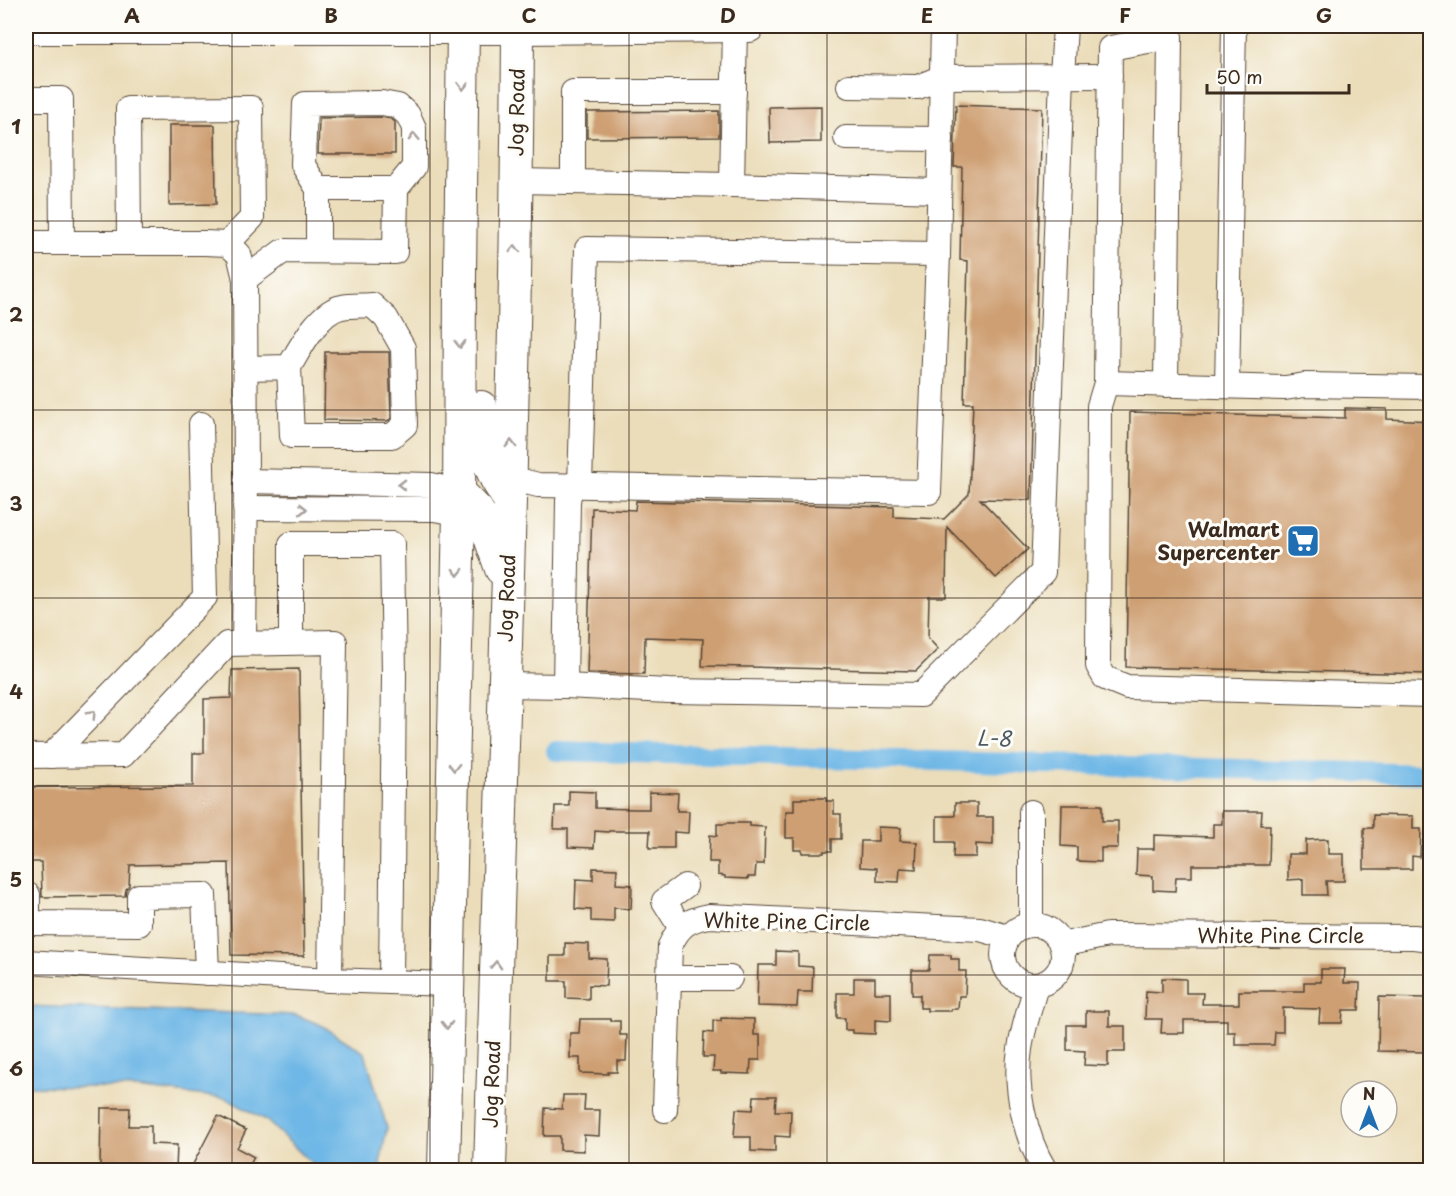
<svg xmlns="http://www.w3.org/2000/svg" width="1456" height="1196" font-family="'Playpen Sans',sans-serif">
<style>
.water{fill:#6eb7e6;stroke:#547082;stroke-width:1.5}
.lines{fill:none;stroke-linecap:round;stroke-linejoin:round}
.canal{stroke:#6eb7e6;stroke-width:20}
.building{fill:#ce9f72}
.minor-casing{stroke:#554535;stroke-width:26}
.major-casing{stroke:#554535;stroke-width:34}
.minor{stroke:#fff;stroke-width:24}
.major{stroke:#fff;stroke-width:32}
.oneway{stroke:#a79f9a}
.grid{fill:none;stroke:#3b2a1e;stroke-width:1.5;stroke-opacity:0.55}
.labels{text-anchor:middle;stroke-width:6;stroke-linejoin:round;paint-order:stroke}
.street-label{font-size:20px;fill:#3b2a1e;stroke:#fdfcf7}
.poi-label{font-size:20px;font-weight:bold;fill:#3b2a1e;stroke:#fdfcf7;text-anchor:end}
.water-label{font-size:21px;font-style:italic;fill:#4d5b64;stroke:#fdfcf7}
.neatline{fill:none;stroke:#3b2a1e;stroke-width:2}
.grid-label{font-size:20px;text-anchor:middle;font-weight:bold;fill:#3b2a1e}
</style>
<rect width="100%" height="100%" fill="#fdfcf7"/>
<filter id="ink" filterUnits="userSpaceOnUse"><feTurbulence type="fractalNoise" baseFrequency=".0167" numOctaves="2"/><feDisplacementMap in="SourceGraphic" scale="12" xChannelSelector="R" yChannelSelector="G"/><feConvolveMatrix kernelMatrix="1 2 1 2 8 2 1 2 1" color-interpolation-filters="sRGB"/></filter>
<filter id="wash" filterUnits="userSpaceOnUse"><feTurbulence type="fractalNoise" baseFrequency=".008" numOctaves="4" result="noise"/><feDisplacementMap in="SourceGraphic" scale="24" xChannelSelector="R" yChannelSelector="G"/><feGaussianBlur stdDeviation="1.35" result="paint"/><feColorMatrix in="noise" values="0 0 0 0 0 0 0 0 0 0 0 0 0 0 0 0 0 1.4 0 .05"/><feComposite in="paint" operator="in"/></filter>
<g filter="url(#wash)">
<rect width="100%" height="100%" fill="#ebddba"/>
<path class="water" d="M26 1006 296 1015 321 1025 365 1053 387 1128 380 1163 381 1170H319L266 1120 225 1098 135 1088 26 1086Z"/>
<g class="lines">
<path class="canal" d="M556 751 1430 774"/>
</g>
<g id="blocks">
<g class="building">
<path d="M956 105 1042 108 1031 500 980 499 1028 549 996 578 947 527 946 597H929L928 638 938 649 916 671 702 666 703 639 645 637 644 674 587 673 592 508 635 510 636 501 894 507V517L944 519 969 494 973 403H964L968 261 960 260 962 167H954Z"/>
<path d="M821 106V142L770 143 769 107Z"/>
<path d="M719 111V137L587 138V112Z"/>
<path d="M381 117 391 119 395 122V154H318L319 118Z"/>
<path d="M169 125H215L216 204 169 205Z"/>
<path d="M325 352H389L391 419 387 421 324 420Z"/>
<path d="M1345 408 1387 409V419L1431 421V674L1126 667 1130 412 1345 418Z"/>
<path d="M299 669 304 956 231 955 229 863 130 865 129 886 126 889 125 896 42 897 41 862H26V787L193 786V753H204V699L231 698 232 670Z"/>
<path d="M569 791 595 792V808L635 809H649V792L678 793 677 811H689L688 833 674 832V848H649L650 831H609L608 832 595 831 594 848 568 847V829H554L555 806H569Z"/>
<path d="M802 798H826V801H834V814H841V839H832V851H824V853H802V850H794V838H786V811H794V799H802Z"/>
<path d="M955 803H977V817H993V845L976 844V857H953L954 842H937V816H955Z"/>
<path d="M1062 805H1102V821H1118V848H1101V862L1077 861V847L1061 846Z"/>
<path d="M1222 811H1262L1261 825H1270L1269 865H1192V877H1176L1175 891 1153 890V876L1136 875 1137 849H1154V835L1213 837V824H1222Z"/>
<path d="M1373 815 1413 816V829H1421L1420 857 1412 856V869H1364V828H1373Z"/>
<path d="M726 823H750V826L765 827 764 864H756L755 877H748V879L725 878V876L718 875V862H709L710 835 717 836V824H726Z"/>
<path d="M878 827 901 828 900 841 917 842 916 869 900 868 899 882 877 881V868L860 867 861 841H878Z"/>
<path d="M1328 839V854H1344V881H1326L1327 895H1303V879L1288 880V854H1306V840Z"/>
<path d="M593 868 617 869 616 884 632 885 631 909 614 908V922L591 921V910L575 909 576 879 593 880Z"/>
<path d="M565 943 589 944V958L607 959 606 986 589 985V999L566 998V981H550V956H565Z"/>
<path d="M776 951 798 952V966L813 967 812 992H798L797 1007 757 1006 758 965H776Z"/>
<path d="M930 955H951V959H959V971H966L965 996H959L958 1009H951V1011H927V1008H920V995H912V970H929Z"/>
<path d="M1321 969H1345L1344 983H1360L1359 1010H1343L1342 1023H1319L1320 1009 1283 1008V1032H1275L1274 1045H1235V1032H1227V1020H1184V1033H1161L1162 1019H1145L1146 991 1162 992V978L1186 979V993H1203L1202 1004H1239V991H1304V982H1321Z"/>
<path d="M854 978H875V993H891V1021L875 1020V1034L852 1033V1030H845V1018H837V993H854Z"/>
<path d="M1379 997 1427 998V1012H1431V1039H1426V1052L1378 1051Z"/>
<path d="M1086 1011H1109V1026H1125V1052H1108V1066L1084 1065 1085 1051 1067 1050V1025H1086Z"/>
<path d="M721 1018 754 1019V1035H760V1060H751L750 1074 721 1073V1071H713L714 1057H703L704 1032 713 1033V1020L721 1021Z"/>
<path d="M580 1019H611V1021H620V1035H627L626 1061H617V1072H608V1074L580 1073V1058H570V1033H579Z"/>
<path d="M563 1095H585L584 1110H600L599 1136 584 1135V1151L560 1150V1136H544L545 1108 562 1109Z"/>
<path d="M754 1096H776L775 1111H791L790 1137 775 1136V1152L751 1151V1137H734L736 1109 753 1110Z"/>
<path d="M101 1108H130L129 1126H151V1144L177 1145 176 1170H100Z"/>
<path d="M218 1116 246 1130 237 1148 254 1157 247 1170H190Z"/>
</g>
</g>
</g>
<g filter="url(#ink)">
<use href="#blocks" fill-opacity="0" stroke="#554535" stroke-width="1.5"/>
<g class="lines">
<g class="minor-casing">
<g id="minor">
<path d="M849 86 918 87 942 77 1110 76"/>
<path d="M26 99H61L62 243"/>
<path d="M846 138 941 139"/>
<path d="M516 181 732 185 939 191"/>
<path d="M573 182V92H734"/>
<path d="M732 185 735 26"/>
<path d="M318 189 303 165 305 104 382 103 398 106 408 115 414 128V167L396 189"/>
<path d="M26 243H205L227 244 239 254 245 279 246 481 244 642"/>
<path d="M129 243 128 109 251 108 252 218 227 244"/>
<path d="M245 279 283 251 395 252 396 189H318V251"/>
<path d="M245 368 289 367C300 348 319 311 342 307 352 305 362 306 372 305L386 318 403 348 405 425 392 436H292L289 367"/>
<path d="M1106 383 1285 388 1305 385 1430 387"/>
<path d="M1166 385 1170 37 1110 48 1106 383 1099 406 1098 666 1105 678 1127 687 1430 695"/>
<path d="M1227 386 1234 26"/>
<path d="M510 478 538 485 929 492 938 254 943 26"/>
<path d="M246 481 432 485 459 492"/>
<path d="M580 485 587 249 938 254"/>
<path d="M245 508 433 509 459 513"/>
<path d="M291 642V544H392L394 675 391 982"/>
<path d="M504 685 565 686 669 691 921 695 1043 572 1062 77 1065 26"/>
<path d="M565 686 568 501 571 485"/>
<path d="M26 756 123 755 227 644 335 642 330 980 448 984"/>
<path d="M51 756 205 597 201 424"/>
<path d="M1031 812V925"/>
<path d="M26 895H28V923L139 924V896L204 895 207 973"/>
<circle cx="1033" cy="955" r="30"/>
<path d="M681 928 664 901 685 886"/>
<path d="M1061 945 1108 935 1414 937 1430 939"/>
<path d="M26 962 330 980"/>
<path d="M669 978H730"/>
<path d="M1036 985C1031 1006 1023 1027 1020 1049 1014 1086 1025 1138 1045 1170"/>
<path d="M665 1110 670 946C679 926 687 920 709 916L980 929 1008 937"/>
</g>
</g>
<g class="major-casing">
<g id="major">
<path d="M26 28H518L749 26"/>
<path d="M481 407V446L496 479 509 500"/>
<path d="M459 492 477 510 487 529 501 569"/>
<path d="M444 1170 459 513 460 275 463 26"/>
<path d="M490 1170C501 789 516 407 518 26"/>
</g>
</g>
<use href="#minor" class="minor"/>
<use href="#major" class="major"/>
</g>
<defs><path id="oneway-chevron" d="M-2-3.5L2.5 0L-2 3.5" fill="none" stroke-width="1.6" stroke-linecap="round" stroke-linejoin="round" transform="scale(1.5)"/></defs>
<g class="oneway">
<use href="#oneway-chevron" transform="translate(463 86) rotate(91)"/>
<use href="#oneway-chevron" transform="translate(414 137) rotate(-92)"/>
<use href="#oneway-chevron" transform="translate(515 249) rotate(-89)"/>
<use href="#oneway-chevron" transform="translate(460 344) rotate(90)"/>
<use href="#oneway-chevron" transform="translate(511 444) rotate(-89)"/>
<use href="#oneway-chevron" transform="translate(402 485) rotate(-179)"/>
<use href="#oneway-chevron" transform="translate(303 509)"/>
<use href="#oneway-chevron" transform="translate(458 572) rotate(91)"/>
<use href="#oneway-chevron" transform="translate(92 714) rotate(-46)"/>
<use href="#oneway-chevron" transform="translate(454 767) rotate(91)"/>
<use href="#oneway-chevron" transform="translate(496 965) rotate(-88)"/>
<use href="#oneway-chevron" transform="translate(447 1025) rotate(91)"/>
</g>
</g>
<path class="grid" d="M232 26V1170M430 26V1170M629 26V1170M827 26V1170M1026 26V1170M1224 26V1170M26 221H1430M26 410H1430M26 598H1430M26 786H1430M26 975H1430"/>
<defs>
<g id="supermarket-square" transform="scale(1.725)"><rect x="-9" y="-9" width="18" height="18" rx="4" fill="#1f6fb2" stroke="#fdfcf7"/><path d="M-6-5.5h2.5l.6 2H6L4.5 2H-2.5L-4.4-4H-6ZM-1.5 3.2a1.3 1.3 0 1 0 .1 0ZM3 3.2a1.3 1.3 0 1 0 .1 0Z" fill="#fff"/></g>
</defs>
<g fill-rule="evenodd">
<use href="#supermarket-square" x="1303" y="541"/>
</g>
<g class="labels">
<g class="street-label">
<text transform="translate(517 112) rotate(-89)" y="7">Jog Road</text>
<text transform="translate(507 598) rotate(-88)" y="7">Jog Road</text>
<text transform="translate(787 922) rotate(1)" y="7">White Pine Circle</text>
<text x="1281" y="943">White Pine Circle</text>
<text transform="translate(492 1084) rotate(-88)" y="7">Jog Road</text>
</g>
<g class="poi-label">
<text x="1280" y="537">Walmart<tspan x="1280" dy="23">Supercenter</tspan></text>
</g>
<g class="water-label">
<text transform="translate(994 739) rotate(2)" y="7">L-8</text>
</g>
</g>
<rect width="1456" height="1196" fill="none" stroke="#fdfcf7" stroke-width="66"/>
<g transform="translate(1369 1109)"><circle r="28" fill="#fdfcf7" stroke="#afa8a0" stroke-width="1.5"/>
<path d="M0-4.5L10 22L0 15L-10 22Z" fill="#1f6fb2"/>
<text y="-9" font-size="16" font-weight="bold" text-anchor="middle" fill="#3b2a1e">N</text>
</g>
<path d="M1207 84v9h142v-9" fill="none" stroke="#3b2a1e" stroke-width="3"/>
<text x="1216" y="84" font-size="18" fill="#3b2a1e" stroke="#fdfcf7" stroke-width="4.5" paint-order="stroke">50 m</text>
<rect x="33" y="33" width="1390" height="1130" class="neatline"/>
<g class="grid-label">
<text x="132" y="23">A</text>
<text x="331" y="23">B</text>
<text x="529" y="23">C</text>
<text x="728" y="23">D</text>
<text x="927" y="23">E</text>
<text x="1125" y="23">F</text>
<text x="1324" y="23">G</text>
<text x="16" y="134">1</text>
<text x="16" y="322">2</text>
<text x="16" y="511">3</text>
<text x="16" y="699">4</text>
<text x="16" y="887">5</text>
<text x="16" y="1076">6</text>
</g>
</svg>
